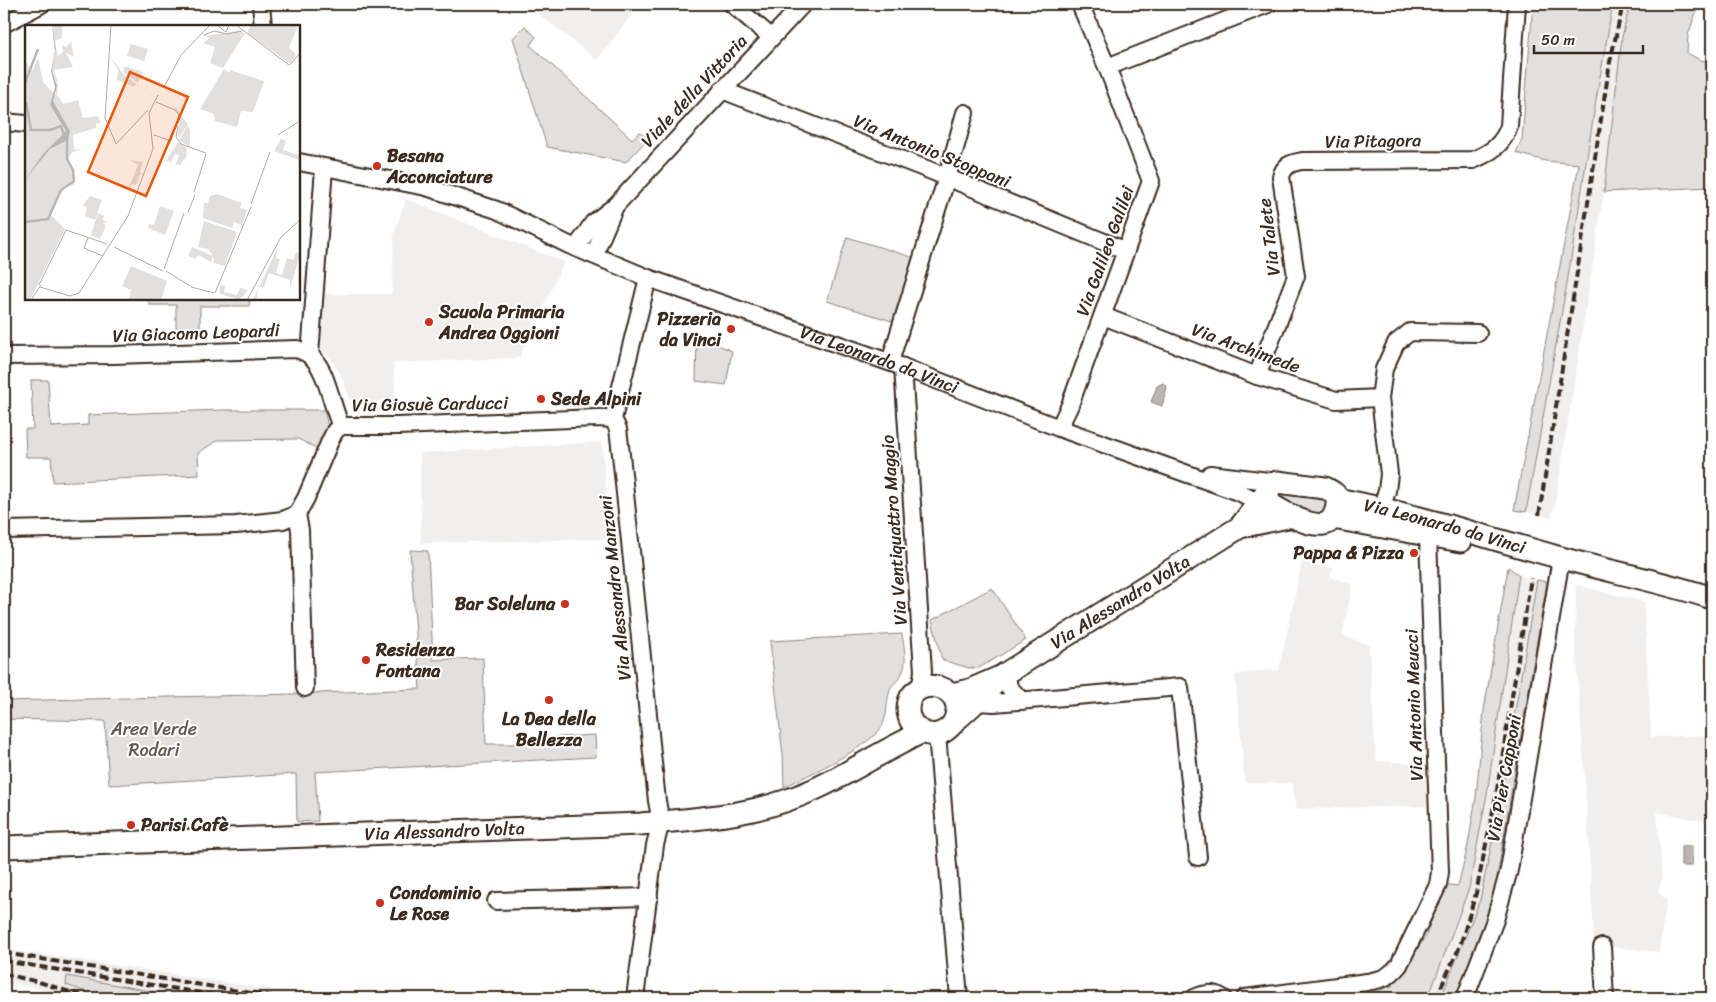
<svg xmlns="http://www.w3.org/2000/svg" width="1716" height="1002" font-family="Sriracha,sans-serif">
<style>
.built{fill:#f1efee}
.green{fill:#e2e0de;stroke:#8e857e}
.water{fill:#bcb6b3;stroke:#887e77}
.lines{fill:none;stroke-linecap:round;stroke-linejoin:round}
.minor-casing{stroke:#3b2a1e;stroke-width:20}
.major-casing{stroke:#3b2a1e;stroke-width:25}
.minor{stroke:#fff;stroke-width:16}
.major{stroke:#fff;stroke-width:21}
.rail{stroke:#3b2a1e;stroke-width:4;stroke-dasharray:8 4;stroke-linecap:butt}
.poi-dot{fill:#c8321e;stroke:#fff;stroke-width:2}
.labels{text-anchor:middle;stroke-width:4;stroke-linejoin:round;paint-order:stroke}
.street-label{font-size:18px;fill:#3b2a1e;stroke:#fff}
.poi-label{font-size:18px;font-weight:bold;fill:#3b2a1e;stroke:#fff;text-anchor:start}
.park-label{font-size:18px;fill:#65584e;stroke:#fff}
.inset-river{fill:none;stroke:#bcb6b3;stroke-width:2.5}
.inset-road{fill:none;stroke:#b1aaa5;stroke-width:1}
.view{fill:#e8590c;fill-opacity:0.15;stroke:#e8590c;stroke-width:2.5}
.inset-edge{fill:none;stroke:#3b2a1e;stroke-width:2.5}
</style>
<rect width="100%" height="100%" fill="#fff"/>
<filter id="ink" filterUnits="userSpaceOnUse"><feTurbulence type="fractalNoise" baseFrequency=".02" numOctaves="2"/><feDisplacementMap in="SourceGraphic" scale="10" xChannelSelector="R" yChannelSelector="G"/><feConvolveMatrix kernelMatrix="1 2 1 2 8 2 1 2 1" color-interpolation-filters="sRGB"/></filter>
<g filter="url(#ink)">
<g class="built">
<path d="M526 4H640L597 60Z"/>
<path d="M1613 4H1630L1622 37 1604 192 1555 505 1551 517 1539 515 1526 512 1567 283 1598 89Z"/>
<path d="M406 199 564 262 519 358 394 363 395 400 351 402 341 374 331 359 321 351 323 294H392L394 234Z"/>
<path d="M602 442 610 539 421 543 420 453Z"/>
<path d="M1302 562 1333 568 1330 577 1353 584 1342 635 1369 645 1376 761 1426 764 1427 806 1295 809 1293 783H1245L1235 675 1258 671 1279 670Z"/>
<path d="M1519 575 1537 580 1499 808 1480 900 1442 996 1441 998H1426L1432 988 1469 888 1487 794Z"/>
<path d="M1576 585 1644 602 1651 737 1712 735V823L1657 812 1662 879 1658 892 1667 900 1659 952 1594 945 1588 826 1575 638Z"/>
<path d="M4 949 134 968 326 998H189L68 977 67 985 104 998H70L33 987 4 982Z"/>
</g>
<g class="green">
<path d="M1533 4H1613L1598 88 1567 283 1526 512 1514 510 1579 164 1546 161 1516 153 1522 139Z"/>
<path d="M1630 4H1699L1688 35 1687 53 1700 60 1712 62V187L1604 192 1622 37Z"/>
<path d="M525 26 536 37 530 45 632 139 640 132 648 139 626 162 547 147 513 38Z"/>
<path d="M847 237 915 258 895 322 827 301Z"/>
<path d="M149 299H250L249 306H200V332L176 334V305H149Z"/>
<path d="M697 336 732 351 726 385 696 381Z"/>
<path d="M31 380H48L51 427 88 425V415L222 410H324L328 427 318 449 298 439 218 440 198 453 199 475 53 482 51 457H26L25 429H33Z"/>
<path d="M1284 490 1324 496 1329 502 1325 513 1310 515 1283 502Z"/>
<path d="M410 550 428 551 433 660 483 658 486 744H527V739L595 735 596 757 315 772 318 821 297 822 296 774 109 785 105 721 4 719V701L295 694 420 689Z"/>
<path d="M1508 567 1519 575 1487 794 1469 888 1432 988 1426 998H1357L1392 986 1426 936 1443 884 1458 886 1468 845 1476 797 1484 710Z"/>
<path d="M1537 580 1547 582 1493 901 1455 998H1441L1480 900 1499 808Z"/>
<path d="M992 588 1026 640 979 668H969L942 660 932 620Z"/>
<path d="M902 634C904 648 909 666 899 678 896 683 891 685 890 690 886 701 888 714 883 724 875 745 806 776 784 787L783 755 770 641Z"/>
<path d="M67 976 189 998H104L66 985Z"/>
</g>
<g class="water">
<path d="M1163 383 1167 387 1162 406 1151 402 1157 386Z"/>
<rect x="1681" y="846" width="11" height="20"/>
</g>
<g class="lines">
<g class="minor-casing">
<g id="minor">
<path d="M261 4 263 26"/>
<path d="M732 4 771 37"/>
<path d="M4 24 42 4"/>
<path d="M1107 67 1268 4"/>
<path d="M722 90 929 170 1126 251"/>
<path d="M4 122 26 124"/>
<path id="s1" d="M299 162 426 187 497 210 569 245 648 278 903 367 1059 428 1241 493 1259 503 1270 504"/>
<path d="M576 248 593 223 615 206 803 4"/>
<path d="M594 255 615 206"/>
<path d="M1103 316 1257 376 1336 400 1380 398"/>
<path d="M310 355 324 168"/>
<path d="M4 356 114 355 297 349C301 351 305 352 308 354 327 366 331 406 341 426"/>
<path d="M890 362 947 177 965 113"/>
<path d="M903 367 923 671 921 685 919 690"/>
<path d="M1257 376 1296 276 1281 177C1284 165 1291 163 1302 161L1473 160C1490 153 1503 145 1509 126L1517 4"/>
<path d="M1059 428 1070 405 1151 181 1107 67 1080 4"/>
<path d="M1210 474 1277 482"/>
<path d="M1381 508 1387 491 1389 474 1380 398 1384 369 1396 343 1410 332 1478 333"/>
<path d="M297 514 300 530 305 688"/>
<path d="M4 530 236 525 283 520 297 514 306 498 330 441 335 431 341 426H398L597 418 613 419"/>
<path d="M1006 673 1009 687 1022 701"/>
<path d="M976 702 994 703 1180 687 1198 857"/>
<path d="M937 734 959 998"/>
<path d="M496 901 649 897"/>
<path d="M1602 947 1605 998"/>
<path d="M635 998 655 845 661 822 657 801 620 445 618 429 613 419 648 278"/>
<path d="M1194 998C1205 993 1212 992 1223 998"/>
<path d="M1245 998 1367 982C1383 979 1388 978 1399 965L1438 885 1440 872 1428 536"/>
<path d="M1465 998 1495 920 1509 870 1561 558"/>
</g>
</g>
<g class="major-casing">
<g id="major">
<path id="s2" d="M1337 499C1411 513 1482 536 1554 556 1607 571 1660 581 1712 598"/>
<path d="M1333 518 1461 541"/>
<path d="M1240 527 1270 487 1277 482 1325 488C1329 490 1332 491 1335 494 1340 503 1335 522 1324 524 1307 527 1284 512 1270 504L1267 492"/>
<path id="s3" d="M951 694 970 690 1000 677 1240 527 1293 516"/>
<path d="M953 723C974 685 908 670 908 710 908 717 912 725 918 729 925 735 935 736 943 732 949 729 953 724 957 719 970 708 981 697 993 685"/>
<path id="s4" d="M4 847 641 824C703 818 757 816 815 789 844 776 871 758 899 744 907 740 915 735 923 732"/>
</g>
</g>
<use href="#minor" class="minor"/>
<use href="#major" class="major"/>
<g class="rail">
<path d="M1539 515 1610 62 1623 4"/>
<path d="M4 953 282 998"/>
<path d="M4 961 232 998"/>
<path d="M4 974 39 982 89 998"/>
<path d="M1436 998 1460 946 1476 893 1496 796 1531 578"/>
</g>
</g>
</g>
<g class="poi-dot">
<circle cx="377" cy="166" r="5"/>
<circle cx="429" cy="322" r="5"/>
<circle cx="731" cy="329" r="5"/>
<circle cx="541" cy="399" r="5"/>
<circle cx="1414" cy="553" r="5"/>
<circle cx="565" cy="604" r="5"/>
<circle cx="366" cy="660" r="5"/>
<circle cx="549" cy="700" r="5"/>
<circle cx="131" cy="825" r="5"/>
<circle cx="380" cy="903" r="5"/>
</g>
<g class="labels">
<g class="street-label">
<text transform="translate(694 91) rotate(-47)" y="6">Viale della Vittoria</text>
<text transform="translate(1373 141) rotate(-1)" y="6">Via Pitagora</text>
<text transform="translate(932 151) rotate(22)" y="6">Via Antonio Stoppani</text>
<text transform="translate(1269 237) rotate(-97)" y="6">Via Talete</text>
<text transform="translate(1105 251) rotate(-70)" y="6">Via Galileo Galilei</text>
<text transform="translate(196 333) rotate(-2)" y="6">Via Giacomo Leopardi</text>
<text transform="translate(1246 348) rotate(20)" y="6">Via Archimede</text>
<text dy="6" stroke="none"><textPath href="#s1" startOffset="615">Via Leonardo da Vinci</textPath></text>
<text transform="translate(430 404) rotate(-1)" y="6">Via Giosuè Carducci</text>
<text dy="6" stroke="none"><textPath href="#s2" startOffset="111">Via Leonardo da Vinci</textPath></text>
<text transform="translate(894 530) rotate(-94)" y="6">Via Ventiquattro Maggio</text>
<text transform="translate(615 588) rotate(-96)" y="6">Via Alessandro Manzoni</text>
<text dy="6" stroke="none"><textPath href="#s3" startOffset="194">Via Alessandro Volta</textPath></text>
<text transform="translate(1414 705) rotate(-92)" y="6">Via Antonio Meucci</text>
<text transform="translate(1504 778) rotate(-80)" y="6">Via Pier Capponi</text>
<text dy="6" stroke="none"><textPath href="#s4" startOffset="441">Via Alessandro Volta</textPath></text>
</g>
<g class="poi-label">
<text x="387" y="162">Besana<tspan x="387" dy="21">Acconciature</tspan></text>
<text x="439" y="318">Scuola Primaria<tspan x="439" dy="21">Andrea Oggioni</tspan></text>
<text x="721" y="325" text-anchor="end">Pizzeria<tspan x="721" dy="21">da Vinci</tspan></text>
<text x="551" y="405">Sede Alpini</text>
<text x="1404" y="559" text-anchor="end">Pappa &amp; Pizza</text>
<text x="555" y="610" text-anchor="end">Bar Soleluna</text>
<text x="376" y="656">Residenza<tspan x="376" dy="21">Fontana</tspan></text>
<text x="549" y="725" text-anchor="middle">La Dea della<tspan x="549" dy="21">Bellezza</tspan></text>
<text x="141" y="831">Parisi Cafè</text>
<text x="390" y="899">Condominio<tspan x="390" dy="21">Le Rose</tspan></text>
</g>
<g class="park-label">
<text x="154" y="735">Area Verde<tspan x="154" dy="21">Rodari</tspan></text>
</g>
</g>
<g transform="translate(25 25)">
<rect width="275" height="275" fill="#fff"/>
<path d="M27 0H40L37 2V13L29 16ZM226 0H273L264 23 271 29 266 39 222 8ZM213 6 220 8 198 43 185 38 190 22 178 18 185 13 179 11ZM46 17 49 32 41 28 48 42 29 45 33 58 32 70 38 79 53 75 58 93 73 91 76 98 71 99V103L48 110 49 125 59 123 46 128 43 137 48 145 49 160 37 163 25 189 40 204 5 275H0V35L7 46 13 33 18 57 30 70 32 59 27 44 31 23 33 31 38 27 37 20 41 22ZM106 19 123 24 119 36 102 31ZM84 30 100 51 130 71 111 59 109 62 92 55 93 45ZM100 41 118 47 113 58 98 47ZM199 44 204 48 205 45 239 56 228 87 216 86 212 102 190 96 189 89 175 84ZM133 73 151 83 163 99 153 114 154 92 150 83ZM163 100 165 106V122L154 115ZM256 114 261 116 258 125 275 131 274 135 249 126ZM153 117 162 123 161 131 165 124 161 133 157 141 161 132 155 140 151 139 154 130 150 129 146 137 141 136ZM120 130 115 147 118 150 115 149 111 160 107 159 102 167 113 140 105 135 118 137ZM192 169 217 178 215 183 222 185 217 200 209 197 207 203 178 193 179 177 183 178 185 171ZM65 171 77 175 70 195 60 191 62 182 58 180ZM135 181 149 186 140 210 123 203 124 199 129 200ZM73 188 79 191 78 195 82 197 78 198 81 201 75 214 66 210ZM179 196 212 207 200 241 189 238 188 231 186 237 173 230 170 234 163 231 167 222 188 231 183 224 173 222ZM253 222 251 233 255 234 251 248 257 250 262 233 268 235 271 227 275 229 265 264V255L244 248 239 262H234L231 275H228ZM106 241 142 256 136 275H98L104 273 106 265 97 261ZM195 260 200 261 199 267 212 270 215 263 223 265 214 275 195 269Z" fill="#e2e0de"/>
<path d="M27 0 31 23 27 45 32 61 28 76 45 106 43 115 25 124 0 155 18 129 41 106 25 80 30 62 26 46 30 26Z" fill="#bcb6b3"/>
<path class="inset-river" d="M0 58 13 24M1 77 6 105H25L36 101 39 110M0 197 23 194 36 165 49 156 48 145 42 134V115"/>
<path class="inset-road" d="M86 0 80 93 91 119 123 85M192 0 201 7 204 0M211 0 264 40M179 10 189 6 202 9 217 6M265 40 275 28M139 62 156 30 185 0M131 77 150 85 154 90 151 100M153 101 151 112 156 119 181 128M129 110 146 116 150 102M253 110 275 96M169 167 181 129M226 179 245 127M163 187 170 170M41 205 82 219M63 213 59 223 78 231M89 222 138 246M139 244 159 188M141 246 165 261M14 260 41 205M15 262 45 271 54 268 103 191 128 124 124 88 133 70M166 262 189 268M190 268 226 182M6 275 16 260M222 275 256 212 275 195"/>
<path class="view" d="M105 47 163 72 121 171 63 147Z"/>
<rect width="275" height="275" class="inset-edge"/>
</g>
<rect width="1716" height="1002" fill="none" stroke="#fff" stroke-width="20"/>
<rect x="10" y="10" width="1696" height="982" fill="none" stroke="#3b2a1e" stroke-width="2" filter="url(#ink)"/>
<path d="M1534 45v8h109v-8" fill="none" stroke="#3b2a1e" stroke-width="2.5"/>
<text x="1541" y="45" font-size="15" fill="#3b2a1e" stroke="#ffffff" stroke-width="4" paint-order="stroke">50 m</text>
</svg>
